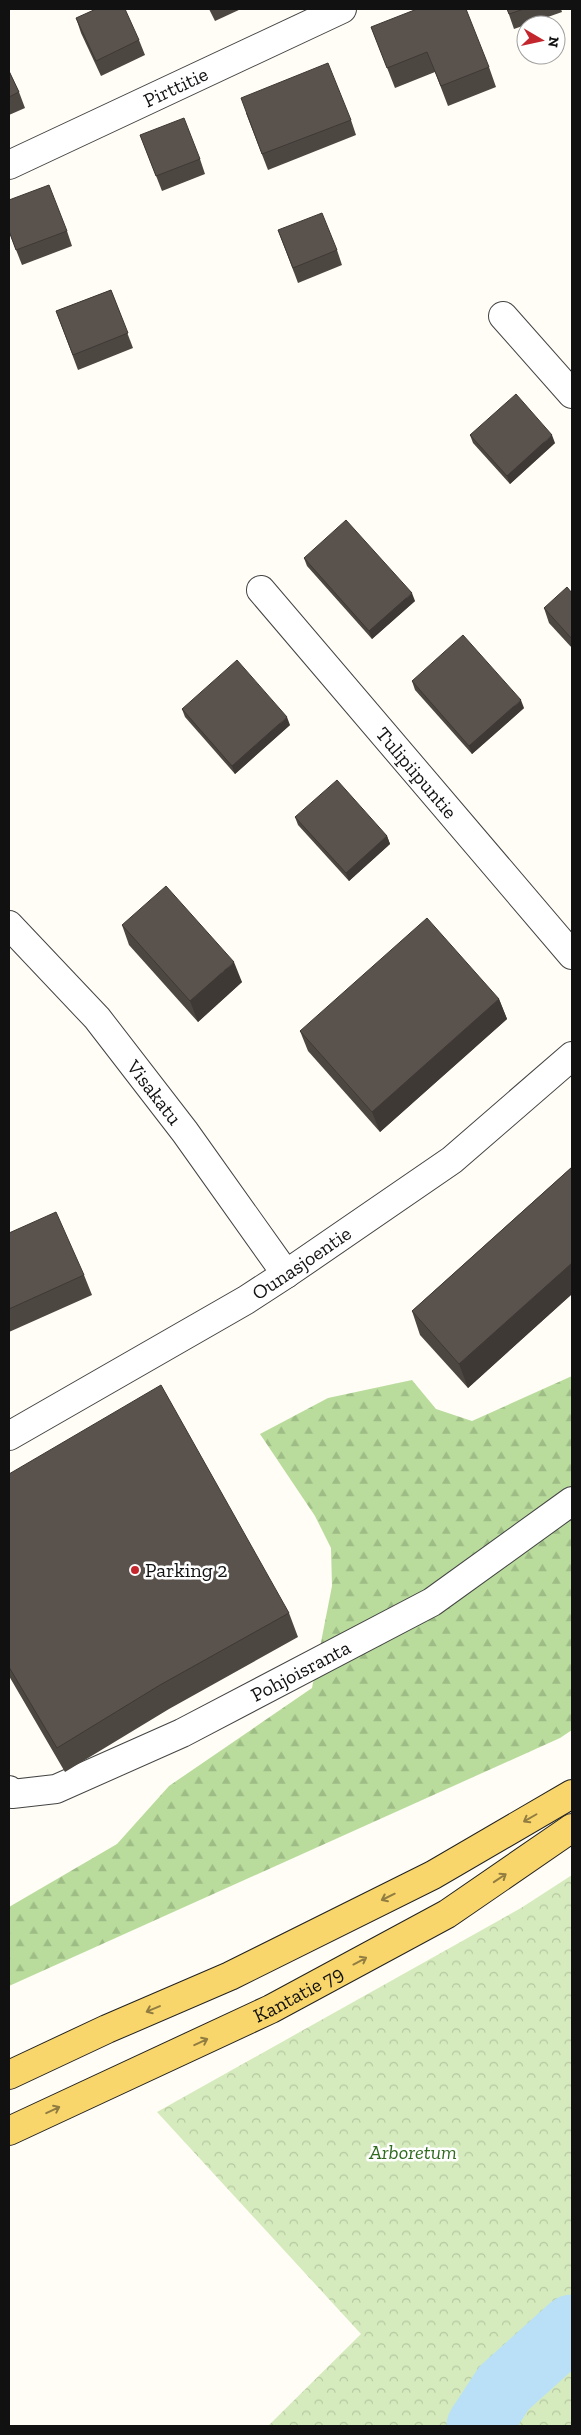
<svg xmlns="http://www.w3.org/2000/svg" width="581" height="2435" font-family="'Zilla Slab',serif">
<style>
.forest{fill:url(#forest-firs)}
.park{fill:url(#park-crowns)}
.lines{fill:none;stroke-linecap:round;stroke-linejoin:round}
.river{stroke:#b9e0f7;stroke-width:65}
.minor-casing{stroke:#444;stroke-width:30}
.tertiary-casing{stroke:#444;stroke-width:30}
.primary-casing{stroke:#222;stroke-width:30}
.minor{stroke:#fff;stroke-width:28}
.tertiary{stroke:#fff;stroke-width:28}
.primary{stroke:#f9d66b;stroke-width:28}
.wall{fill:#4d4742}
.shaded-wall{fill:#3f3936}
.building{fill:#5a524d;stroke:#3f3936}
.oneway{stroke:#917d42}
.poi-dot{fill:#c4262e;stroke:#fff;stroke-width:2}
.labels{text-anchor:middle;stroke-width:5;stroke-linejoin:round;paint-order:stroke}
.street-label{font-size:20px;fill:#111;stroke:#fff}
.poi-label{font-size:20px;fill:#111;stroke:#fff;text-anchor:start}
.park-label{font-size:20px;font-style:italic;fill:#2f6b1f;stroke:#fff}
</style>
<defs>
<pattern id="forest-firs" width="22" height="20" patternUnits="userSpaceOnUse" patternTransform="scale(1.25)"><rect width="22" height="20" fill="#b9dc9c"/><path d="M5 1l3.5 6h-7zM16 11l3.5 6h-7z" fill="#9ebc85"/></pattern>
<pattern id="park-crowns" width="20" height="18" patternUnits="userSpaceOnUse" patternTransform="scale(1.25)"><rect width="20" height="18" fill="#d5ebbd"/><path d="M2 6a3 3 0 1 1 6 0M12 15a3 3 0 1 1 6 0" fill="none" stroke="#b6c8a1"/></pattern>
</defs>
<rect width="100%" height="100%" fill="#fffdf5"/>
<path class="forest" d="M572 1376V1730L560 1738 9 1986V1907L117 1844 169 1786 312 1688 332 1586 331 1548 315 1516 260 1434 328 1398 412 1380 436 1409 472 1421Z"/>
<path class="park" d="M572 1875V2426H268L361 2334 157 2112 521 1908Z"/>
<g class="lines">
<path class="river" d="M479 2426 504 2388 572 2327"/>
<g class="minor-casing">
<g id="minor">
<path id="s1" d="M9 165 342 9"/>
<path d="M503 316 572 394"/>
<path id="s2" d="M261 590 572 955"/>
<path id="s3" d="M9 925 97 1018 185 1132 286 1274"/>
<path id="s4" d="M9 1790 12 1794 56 1789 182 1733 432 1602 572 1501"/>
</g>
</g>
<g class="tertiary-casing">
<g id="tertiary">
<path id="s5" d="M9 1436 246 1300 286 1274 452 1160 572 1056"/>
</g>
</g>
<g class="primary-casing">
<g id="primary">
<path d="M9 2075 107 2029 230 1976 433 1875 572 1794"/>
<path id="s6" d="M9 2131 271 2009 447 1914 572 1828"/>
</g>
</g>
<use href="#minor" class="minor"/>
<use href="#tertiary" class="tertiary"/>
<use href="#primary" class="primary"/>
</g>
<g class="wall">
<path d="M209 9H241L215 21Z"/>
<path d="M507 9H561L562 12 514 29Z"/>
<path d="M76 18 139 40 145 55 101 76 81 33Z"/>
<path d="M371 27 489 67 496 87 448 106 435 72 395 88Z"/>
<path d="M9 71 19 92 25 108 9 115Z"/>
<path d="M246 113 351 120 356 135 268 170Z"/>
<path d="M140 135 200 159 205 174 162 191Z"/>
<path d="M9 200 67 231 72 246 22 265 9 232Z"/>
<path d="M278 230 337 250 342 265 298 283Z"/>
<path d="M111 290 133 348 78 370 56 311Z"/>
<path d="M470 435 555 443 510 484 473 443Z"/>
<path d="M304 558 415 601 372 639 307 566Z"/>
<path d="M572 593V648L549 623 544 608Z"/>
<path d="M412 681 524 708 472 754 415 690Z"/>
<path d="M182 709 290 725 235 774 185 717Z"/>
<path d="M295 817 387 836 390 844 349 881 298 825Z"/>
<path d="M122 925 242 982 198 1022 129 945Z"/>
<path d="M499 999 507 1019 380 1132 308 1051 300 1031Z"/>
<path d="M572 1167V1294L468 1388 420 1335 412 1311Z"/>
<path d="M9 1233 84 1275 92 1295 9 1332Z"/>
<path d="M9 1474 289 1613 298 1637 169 1709 65 1772 9 1676Z"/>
</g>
<g class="shaded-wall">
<path d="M552 435 555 443 510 484 507 476Z"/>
<path d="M412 593 415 601 372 639 369 631Z"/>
<path d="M521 700 524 708 472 754 469 746Z"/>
<path d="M287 717 290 725 235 774 232 766Z"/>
<path d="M387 836 390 844 349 881 346 873Z"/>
<path d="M234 962 242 982 198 1022 190 1001Z"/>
<path d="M499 999 507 1019 380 1132 372 1112Z"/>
<path d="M572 1263V1294L468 1388 459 1364Z"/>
</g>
<g class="building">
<path d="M96 9H125L139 40 96 61 76 18Z"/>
<path d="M417 9H466L489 67 441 86 427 52 387 68 371 27Z"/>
<path d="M507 9H524L509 14Z"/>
<path d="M328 63 351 120 262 154 241 98Z"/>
<path d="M9 71 19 92 9 97Z"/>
<path d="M184 118 200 159 156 176 140 135Z"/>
<path d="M49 185 67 231 16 250 9 231V200Z"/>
<path d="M322 213 337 250 293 268 278 230Z"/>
<path d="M111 290 128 333 73 355 56 311Z"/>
<path d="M516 394 552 435 507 476 470 435Z"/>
<path d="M346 520 412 593 369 631 304 558Z"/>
<path d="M567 587 572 593V639L544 608Z"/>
<path d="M463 635 521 700 469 746 412 681Z"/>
<path d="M237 660 287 717 232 766 182 709Z"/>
<path d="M337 780 387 836 346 873 295 817Z"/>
<path d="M166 886 234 962 190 1001 122 925Z"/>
<path d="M427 918 499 999 372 1112 300 1031Z"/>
<path d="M572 1167V1263L459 1364 412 1311Z"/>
<path d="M56 1212 84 1275 9 1309V1233Z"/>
<path d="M161 1385 289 1613 160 1685 57 1748 9 1667V1474Z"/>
</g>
<defs><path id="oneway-shaft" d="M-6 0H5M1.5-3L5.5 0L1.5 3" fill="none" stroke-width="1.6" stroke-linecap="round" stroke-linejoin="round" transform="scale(1.25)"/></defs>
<g class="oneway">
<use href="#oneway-shaft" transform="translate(530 1818) rotate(150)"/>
<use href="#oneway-shaft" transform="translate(500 1878) rotate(-34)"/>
<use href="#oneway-shaft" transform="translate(388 1897) rotate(154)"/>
<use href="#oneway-shaft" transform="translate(360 1961) rotate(-28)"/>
<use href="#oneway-shaft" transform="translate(153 2009) rotate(157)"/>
<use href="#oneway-shaft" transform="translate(201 2042) rotate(-25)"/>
<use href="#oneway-shaft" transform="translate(53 2110) rotate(-25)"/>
</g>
<circle class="poi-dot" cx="135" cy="1570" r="5"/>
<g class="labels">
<g class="street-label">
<text dy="7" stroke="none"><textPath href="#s1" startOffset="184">Pirttitie</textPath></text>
<text dy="7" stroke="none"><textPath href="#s2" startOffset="240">Tulipiipuntie</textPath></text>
<text dy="7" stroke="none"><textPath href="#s3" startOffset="222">Visakatu</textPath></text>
<text dy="7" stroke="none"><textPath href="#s5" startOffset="340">Ounasjoentie</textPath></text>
<text dy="7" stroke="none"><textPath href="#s4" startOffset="321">Pohjoisranta</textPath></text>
<text dy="7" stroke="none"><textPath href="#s6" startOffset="320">Kantatie 79</textPath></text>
</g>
<g class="poi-label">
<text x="145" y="1577">Parking 2</text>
</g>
<g class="park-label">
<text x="413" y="2159">Arboretum</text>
</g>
</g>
<rect width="581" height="2435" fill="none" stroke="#111111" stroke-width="20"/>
<g transform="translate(541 40) rotate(99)"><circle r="24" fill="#ffffff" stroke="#a0a0a0"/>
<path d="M0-4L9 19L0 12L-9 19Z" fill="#c4262e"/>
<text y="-8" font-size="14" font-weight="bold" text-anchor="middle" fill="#111111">N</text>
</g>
</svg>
